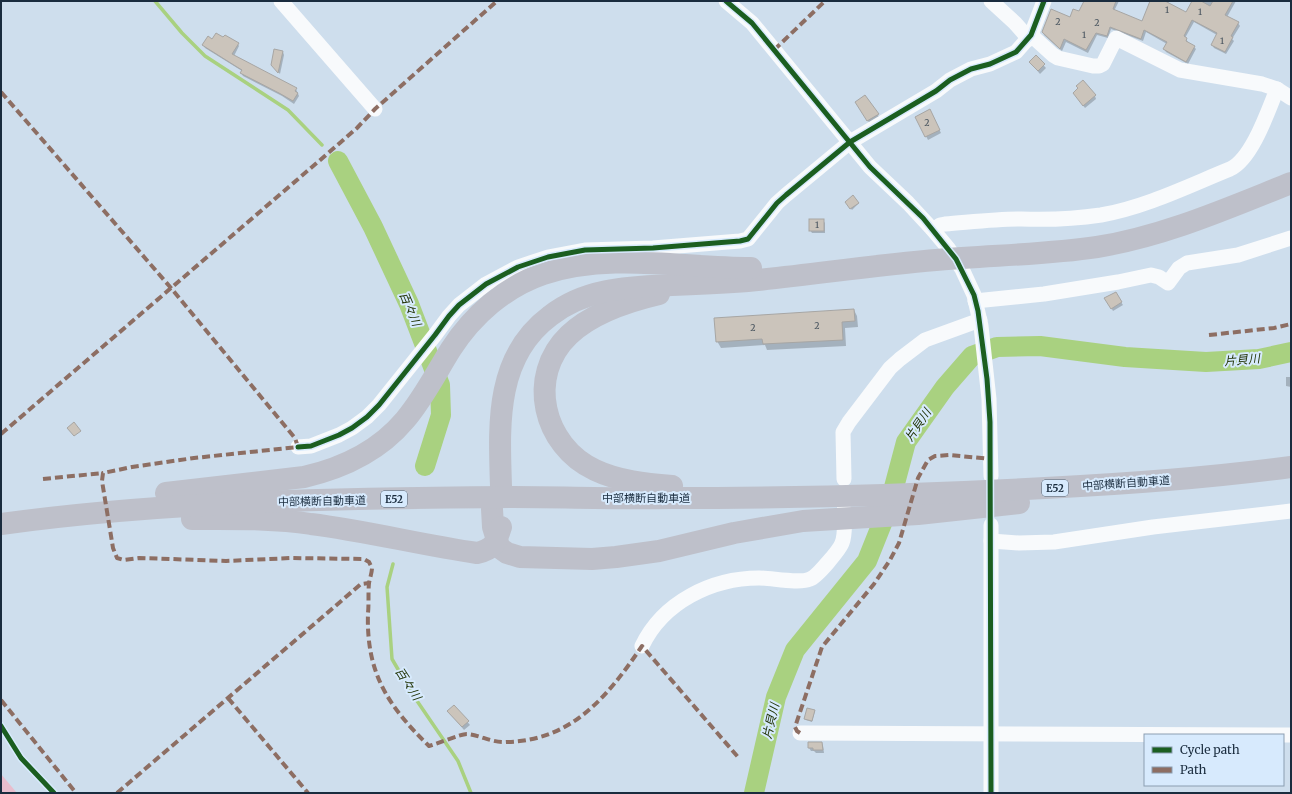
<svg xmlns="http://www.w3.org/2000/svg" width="1292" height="794" font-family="Merriweather,'Noto Sans JP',serif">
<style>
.green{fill:#e8bdcd}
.shadow{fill:#0003}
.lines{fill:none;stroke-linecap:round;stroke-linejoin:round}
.stream{stroke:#a9d180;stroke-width:3.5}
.river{stroke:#a9d180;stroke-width:20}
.building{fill:#cbc4bb;stroke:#a7a6a4}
.minor{stroke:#f8fafc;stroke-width:15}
.highway{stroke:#bec0ca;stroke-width:22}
.quiet{stroke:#8d6e63;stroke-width:4;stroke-dasharray:8 4;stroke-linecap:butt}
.cycleway-casing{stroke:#d7eafd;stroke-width:8}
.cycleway{stroke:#1b5e20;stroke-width:5}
.labels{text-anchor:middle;stroke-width:4;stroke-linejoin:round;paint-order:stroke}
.number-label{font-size:9px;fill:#46525d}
.shield{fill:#d7eafd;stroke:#536577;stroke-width:1}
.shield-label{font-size:10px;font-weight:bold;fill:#1a2c3e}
.street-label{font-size:11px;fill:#1a2c3e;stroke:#d7eafd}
.water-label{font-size:12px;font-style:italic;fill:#1e3000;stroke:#d7eafd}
</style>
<rect width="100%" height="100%" fill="#cedeed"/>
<path class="green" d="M1 774 17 793H1Z"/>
<g class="shadow">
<path d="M1085 1H1119L1114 11 1143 22 1157 1H1169L1168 4 1186 14 1193 1H1236L1227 17 1238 23 1240 26 1232 39 1234 41 1226 54 1214 48 1212 45 1217 35 1194 22 1185 38 1188 42 1187 43 1194 47 1196 49 1188 64 1166 52 1164 49 1167 44 1146 32 1143 41 1111 29 1108 38 1097 35 1088 53 1066 42 1062 51 1044 35 1043 32 1080 13Z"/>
<path d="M212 40 238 44 239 46 234 56 296 89 299 96 294 104 282 96 243 76 241 73 242 71 205 48 203 45Z"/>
<path d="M275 51 283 52 284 55 280 74 274 68Z"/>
<path d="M1036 57 1046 68 1040 74 1030 62Z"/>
<path d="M1076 96H1095L1096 99 1085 108Z"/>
<path d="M865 97 880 118 870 124 856 102Z"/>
<path d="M929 110 941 133 928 140 916 117Z"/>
<path d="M853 197 858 204 852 210 846 202Z"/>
<path d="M823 220 825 223V233H812L810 230Z"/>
<path d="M1115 293 1123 305 1113 311 1106 299Z"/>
<path d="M854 310 857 316 858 327 845 328 846 346 767 350 765 345 721 348 717 341Z"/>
<path d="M1286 377H1291V387L1286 386Z"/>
<path d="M454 706 470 725 464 730 448 711Z"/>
<path d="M815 711 812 722 806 720 805 719Z"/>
<path d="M822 743 823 746 824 753H816L814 751H811L809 748Z"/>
</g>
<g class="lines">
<g class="stream">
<path d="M155 1 182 33 205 56 288 110 322 145"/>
<path d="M393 564 387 587 392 659 413 695 458 761 471 793"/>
</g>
<g class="river">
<path d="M338 161 373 227 409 304 440 385 441 415 425 466"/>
<path d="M754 793 776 697 795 650 867 561 889 506 906 442 945 387 972 356 997 347 1040 346 1125 357 1206 362 1259 359 1291 352"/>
</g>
</g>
<g class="building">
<path d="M1084 1H1116L1113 9 1142 21 1150 1H1165L1186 12 1192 1H1201L1210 6 1213 1H1233L1225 15 1239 22 1231 36 1233 37 1225 52 1211 45 1217 33 1192 20 1184 36 1187 38 1186 41 1195 46 1186 62 1163 49 1167 42 1144 30 1141 39 1110 27 1107 36 1096 33 1086 50 1064 39 1060 49 1042 32 1051 9 1070 17 1073 9 1079 11Z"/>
<path d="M216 33 223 37 225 35 239 43 232 54 297 88 295 91 298 93 293 101 279 93 240 73 242 70 237 67 202 45 208 36 212 39Z"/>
<path d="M274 49 283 51 278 73 271 65Z"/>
<path d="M1036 55 1045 64 1038 71 1029 62Z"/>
<path d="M1083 80 1096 95 1083 106 1073 93 1078 88 1076 86Z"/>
<path d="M865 95 879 114 867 121 855 102Z"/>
<path d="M930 109 940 130 925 137 915 117Z"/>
<path d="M853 195 859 203 850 209 845 202Z"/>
<rect x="809" y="219" width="15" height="12"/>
<path d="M1116 292 1122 302 1111 309 1104 298Z"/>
<path d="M854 309 855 321 842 322 843 340 763 344 762 339 716 342 714 318Z"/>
<path d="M74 422 81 431 74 436 67 428Z"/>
<path d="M454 705 469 721 462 727 447 711Z"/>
<path d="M807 708 815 710 812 721 804 719Z"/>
<path d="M808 742H822L823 750H813V748H808Z"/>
</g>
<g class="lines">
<g class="minor">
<path d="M281 1 375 109"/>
<path d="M726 1 752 23 870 167 908 203 933 230 948 248 962 269 974 295 981 326 989 399 991 476"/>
<path d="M991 1 1015 23 1029 39"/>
<path d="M1277 89 1291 98"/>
<path d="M933 230 940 225 945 224C971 222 996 219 1021 219 1048 220 1074 219 1101 215 1146 207 1188 186 1230 169 1252 159 1268 111 1277 89L1262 84 1180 70 1116 38 1103 64 1099 66H1093L1058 58 1053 55 1031 35"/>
<path d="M975 301 1044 294 1118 282 1151 275 1159 277 1168 283 1179 268 1187 263 1238 255 1291 238"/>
<path d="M298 447 311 446 339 435 352 428 367 417 379 405 435 335 449 316 459 305 486 284 518 267 548 257 585 250 653 248 740 241 748 239 777 203 786 195 850 142 936 91 950 80 971 69 990 64 1016 52 1031 35 1044 1"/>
<path d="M844 479 843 432 849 422 890 368 900 359 925 340 980 320"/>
<path d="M991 525V793"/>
<path d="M991 541 1019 543 1054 542 1153 527 1291 511"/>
<path d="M642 646C663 602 712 578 759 578 772 578 799 584 810 579 817 577 840 549 842 543 846 533 844 520 844 510"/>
<path d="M800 733 1291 735"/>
</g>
<g class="highway">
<path d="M659 294C629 301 592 313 569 335 526 376 543 446 595 470 618 481 646 484 672 486"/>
<path d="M501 486C499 424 495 357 550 316 585 288 629 287 672 285 697 284 722 283 748 281 811 275 873 265 936 260 990 255 1044 255 1097 247 1165 236 1228 208 1291 183"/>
<path d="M166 493 304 477C343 468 379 451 405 420 423 399 436 373 451 349 473 315 505 287 543 274 610 252 682 268 751 268"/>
<path d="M492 509 493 527 498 543 500 548 507 553 520 557 592 559 616 557 659 551 734 533 803 521 918 514 1019 503"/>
<path d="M192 519C232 519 272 518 311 524 367 531 421 545 477 553 494 549 496 543 501 527"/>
<path d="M1 524C170 501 342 498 513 497 565 497 617 499 669 498 794 498 920 495 1045 488 1127 484 1209 478 1291 467"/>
</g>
<g class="quiet">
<path d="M774 50 825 1"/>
<path d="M1 92 171 288 295 438 298 447 194 458 132 467 103 473 102 481 113 548 117 558 124 560 139 558 170 559 226 561 292 558 364 559 369 562C370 564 371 566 372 568 372 572 370 578 369 583 368 593 369 603 368 613 366 673 388 706 429 746 437 744 460 734 467 734 480 735 492 743 506 742 572 741 608 696 642 646L738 757"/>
<path d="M1209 335 1274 328 1291 324"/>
<path d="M1 434 319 161 357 128 375 109 497 1"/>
<path d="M43 479 103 473"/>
<path d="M228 698 308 793"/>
<path d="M1 700 76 793"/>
<path d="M800 733 797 731 795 727 822 647 874 584 890 560 899 543 918 478 928 460 935 456 950 455 991 459"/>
<path d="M117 793 361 584 369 583"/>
</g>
<g class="cycleway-casing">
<g id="cycleway">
<path d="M726 1 752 23 870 167 923 218 956 259 974 295 978 311 987 379 990 422 991 793"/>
<path d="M298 447 311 446 339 435 352 428 367 417 379 405 435 335 449 316 459 305 486 284 518 267 548 257 585 250 653 248 740 241 748 239 777 203 786 195 850 142 936 91 950 80 971 69 990 64 1016 52 1031 35 1044 1"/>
<path d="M1 726 21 758 54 793"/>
</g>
</g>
<use href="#cycleway" class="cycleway"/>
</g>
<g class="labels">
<g class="number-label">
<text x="1167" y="13">1</text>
<text x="1200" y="15">1</text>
<text x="1058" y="25">2</text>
<text x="1097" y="26">2</text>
<text x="1084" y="38">1</text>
<text x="1222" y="44">1</text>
<text x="927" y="126">2</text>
<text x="817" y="228">1</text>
<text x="817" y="329">2</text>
<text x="753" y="331">2</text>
</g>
<g class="shield">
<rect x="1042" y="480" width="26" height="16" rx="3"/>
<rect x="381" y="491" width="26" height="16" rx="3"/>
</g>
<g class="shield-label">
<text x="1055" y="492">E52</text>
<text x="394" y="503">E52</text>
</g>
<g class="street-label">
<text transform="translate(1126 483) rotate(-4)" y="4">中部横断自動車道</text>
<text x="646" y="502">中部横断自動車道</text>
<text transform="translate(322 501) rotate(-1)" y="4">中部横断自動車道</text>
</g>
<g class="water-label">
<text transform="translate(410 309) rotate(67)" y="4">百々川</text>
<text transform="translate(1242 360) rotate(-5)" y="4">片貝川</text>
<text transform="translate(918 425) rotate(-56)" y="4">片貝川</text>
<text transform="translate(408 684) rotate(57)" y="4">百々川</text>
<text transform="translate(771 721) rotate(-77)" y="4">片貝川</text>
</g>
</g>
<rect width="1292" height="794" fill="none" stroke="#1a2c3e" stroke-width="4"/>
<rect x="1144" y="734" width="140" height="52" fill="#d7eafd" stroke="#8b9eb1"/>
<rect x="1152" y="747" width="20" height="6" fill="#1b5e20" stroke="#8b9eb1"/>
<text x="1180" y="754" font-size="12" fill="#1a2c3e">Cycle path</text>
<rect x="1152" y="767" width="20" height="6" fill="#8d6e63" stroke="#8b9eb1"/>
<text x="1180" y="774" font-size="12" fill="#1a2c3e">Path</text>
</svg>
